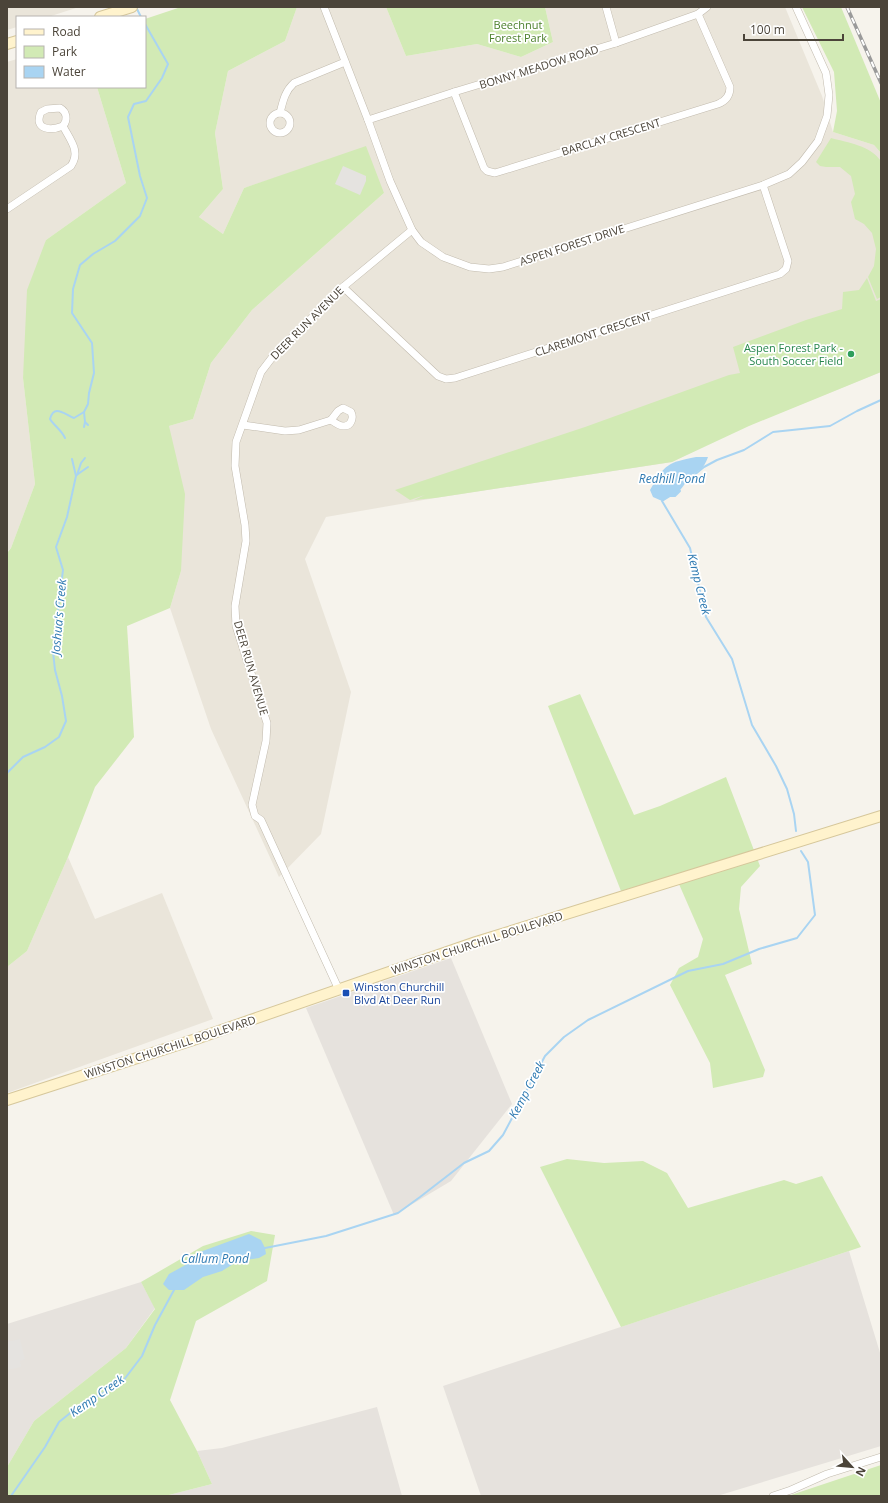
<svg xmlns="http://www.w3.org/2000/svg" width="888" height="1503" font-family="'Open Sans',sans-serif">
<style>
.residential{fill:#eae5da}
.industrial{fill:#e6e2dd}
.green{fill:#d2eab5}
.parking{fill:#e5e3e0}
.water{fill:#a9d4f2}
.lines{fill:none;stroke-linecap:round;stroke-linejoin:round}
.stream{stroke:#a9d4f2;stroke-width:2}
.street-casing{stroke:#c2bbae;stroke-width:8}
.secondary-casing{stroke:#d6c79b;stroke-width:12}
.street{stroke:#fff;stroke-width:7}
.secondary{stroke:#fff3cd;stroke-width:10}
.rail-casing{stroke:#9a9a9a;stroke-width:3.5}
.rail{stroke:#fff;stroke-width:2;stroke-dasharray:6;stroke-linecap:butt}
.leisure-dot{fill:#2e9e5b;stroke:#fff;stroke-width:1.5}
.transit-dot{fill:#1a4fb4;stroke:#fff;stroke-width:1.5}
.labels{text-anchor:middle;stroke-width:3.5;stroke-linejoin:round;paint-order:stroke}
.park-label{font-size:11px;fill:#4a7f2a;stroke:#fff}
.street-label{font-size:11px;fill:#4b4439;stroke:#fff}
.leisure-label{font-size:11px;fill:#27864d;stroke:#fff;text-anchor:end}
.transit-label{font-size:11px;fill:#164399;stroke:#fff;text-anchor:start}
.water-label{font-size:12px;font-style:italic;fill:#2e7ab2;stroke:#fff}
</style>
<rect width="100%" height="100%" fill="#f6f3ec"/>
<g class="residential">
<path d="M7 7H79L48 17H17V27L7 30Z"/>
<path d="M297 7H386L406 56 477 44 521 57 553 42 545 7H785L822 96 833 132 874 145 881 153V372L730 433 672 462 435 498 326 517 305 559 351 692 321 834 279 877 211 729 170 608 181 571 169 426 193 419 211 363 252 310 384 193 290 173 244 188 223 234 199 217 223 189 215 133 228 71 285 41Z"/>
<path d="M17 59V87H97L126 183 46 240 23 378 35 484 11 548 7 552V62Z"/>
<path d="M68 857 95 919 162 893 213 1019 7 1093V967L27 951Z"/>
</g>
<g class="industrial">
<path d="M451 958 512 1104 451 1181 394 1215 306 1008Z"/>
<path d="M849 1251 881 1356V1446L717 1496H481L443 1386Z"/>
<path d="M141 1282 155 1308 126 1348 34 1421 7 1467V1324Z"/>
<path d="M377 1407 402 1496H165L212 1484 197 1451 222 1448Z"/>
</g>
<g class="green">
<path d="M181 7H297L285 41 228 71 215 133 223 189 199 217 223 234 244 188 366 146 384 193 252 310 211 363 193 419 169 426 185 494 181 571 170 608 127 626 134 737 95 787 68 857 27 951 7 967V553L11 548 35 484 23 378 27 290 46 240 126 183 97 87H145V19Z"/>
<path d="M386 7H545L553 42 521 57 477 44 406 56Z"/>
<path d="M802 7H841L881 103V153L874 145 833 132 837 111 834 72Z"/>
<path d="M831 138C849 143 869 145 881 161V297L877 299 868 277 874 266 876 249 872 233 864 224 855 219 851 202 855 194 851 176 840 167H826L820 166 816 162Z"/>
<path d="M867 278 876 301 881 299V372L749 426 672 462 435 498 414 500 425 495 410 500 395 490 585 427 729 375 740 373 733 347 806 320 842 309 843 292 859 290Z"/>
<path d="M580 694 634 815 660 806 726 777 760 866 741 887 739 909 752 964 725 975 765 1070 763 1077 713 1088 710 1063 670 985 679 968 698 957 703 939 675 875 621 891 548 706Z"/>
<path d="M567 1159 604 1163 643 1161 667 1173 688 1208 784 1180 796 1184 822 1176 861 1247 621 1327 540 1167Z"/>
<path d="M251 1231 275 1235 267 1281 196 1321 170 1400 197 1451 212 1484 165 1496H7V1467L34 1421 126 1348 155 1309 141 1282 203 1246Z"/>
<path d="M881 1465V1496H788Z"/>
</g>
<g class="parking">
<path d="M343 166 366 176V181L360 195 335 184Z"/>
<path d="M20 1339 25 1359 20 1361 21 1367 7 1370V1342Z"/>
</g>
<g class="water">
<path d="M696 457H708C703 471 699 469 689 478 685 483 681 490 675 496H670L662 501 653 497 650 490C666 463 667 463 696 457Z"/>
<path d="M249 1234 261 1240 265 1248 266 1254 259 1258 238 1261 222 1271 203 1277 184 1290H169L163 1284 169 1274 191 1262 200 1252Z"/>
</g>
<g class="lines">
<g class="stream">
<path d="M136 7 141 17"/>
<path d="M84 412 85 422 88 425"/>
<path d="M84 427 85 422"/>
<path d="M65 438C61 429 54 426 50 419 54 404 64 414 74 418L84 412 88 404 89 393 94 373 92 343 72 313 73 289 80 265 93 254 115 241 140 216 147 198 140 176 128 117 134 104 146 101 162 78 168 64 145 24"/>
<path d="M78 474 88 467"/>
<path d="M77 475 81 463 85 458"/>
<path d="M687 481 704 467 717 460 744 450 773 432 830 426 857 411 881 400"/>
<path d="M680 491 675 496H670L662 501 690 548 706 617 732 659 752 725 776 766 787 789 794 814 796 831"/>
<path d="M7 773 23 757 45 747 59 737 66 721 62 696 55 670 53 652 58 637V611L63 570 56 547 67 517 76 476 72 459"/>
<path d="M265 1248 326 1236 398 1213 420 1197 464 1163 489 1151 503 1135 545 1056 564 1037 588 1020 688 971 723 964 759 949 797 938 815 915 808 862 801 851"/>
<path d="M11 1496 45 1447 59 1422 74 1410 123 1381 142 1356 155 1325 174 1290"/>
</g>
<g class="street-casing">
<g id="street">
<path d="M324 7 368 120 390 181 412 230 421 242 443 257 470 267 489 269 503 267 763 185 789 174 802 162 818 141 827 116 829 95 826 73 796 7"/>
<path d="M606 7 616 43"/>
<path d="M454 92 484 168 487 171 495 173 718 104C726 101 730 96 730 87L698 14"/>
<path d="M60 108C67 112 68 120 63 126 51 131 33 130 41 112L47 109Z"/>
<path d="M280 113C283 101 285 91 294 83L345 62"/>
<circle cx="280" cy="123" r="10"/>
<path d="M368 120 454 92 616 43 698 14 707 7"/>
<path d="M7 209 71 166C81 151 70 140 63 126"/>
<path d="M343 287 438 376 446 379 455 378 780 274 786 269 788 261 763 185"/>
<path d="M343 408 351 412C354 418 351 427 343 426 339 426 334 422 331 420L338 411Z"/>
<path d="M243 425 285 431 299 430 331 420"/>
<path d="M339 990 261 820 255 816 252 805 266 741 267 723 236 626 235 606 246 541 245 525 235 466 236 442 261 372 274 355 343 287 412 230"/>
<path d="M773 1496 791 1490 827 1474 881 1457"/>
</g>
</g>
<g class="secondary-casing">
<g id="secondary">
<path d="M100 17 132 7"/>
<path d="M7 44 17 41"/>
<path d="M7 1100 193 1040 476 942 881 816"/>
</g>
</g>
<use href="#street" class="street"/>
<use href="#secondary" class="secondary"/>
<g class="rail-casing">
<path id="rail" d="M847 7 881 83"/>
</g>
<use href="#rail" class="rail"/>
</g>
<circle class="leisure-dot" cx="851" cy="354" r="4"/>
<rect class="transit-dot" x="342" y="989" width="8" height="8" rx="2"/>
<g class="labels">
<g class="park-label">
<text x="518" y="29">Beechnut<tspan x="518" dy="13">Forest Park</tspan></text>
</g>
<g class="street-label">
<text transform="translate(539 67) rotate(-17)" y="4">BONNY MEADOW ROAD</text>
<text transform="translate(611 137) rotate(-17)" y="4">BARCLAY CRESCENT</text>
<text transform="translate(572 245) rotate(-18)" y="4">ASPEN FOREST DRIVE</text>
<text transform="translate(307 323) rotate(-45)" y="4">DEER RUN AVENUE</text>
<text transform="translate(593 334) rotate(-18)" y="4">CLAREMONT CRESCENT</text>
<text transform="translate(251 668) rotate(74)" y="4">DEER RUN AVENUE</text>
<text transform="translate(477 943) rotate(-18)" y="4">WINSTON CHURCHILL BOULEVARD</text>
<text transform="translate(170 1047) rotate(-18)" y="4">WINSTON CHURCHILL BOULEVARD</text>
</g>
<g class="leisure-label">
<text x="843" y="352">Aspen Forest Park -<tspan x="843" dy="13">South Soccer Field</tspan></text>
</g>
<g class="transit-label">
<text x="354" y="991">Winston Churchill<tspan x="354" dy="13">Blvd At Deer Run</tspan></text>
</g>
<g class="water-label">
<text x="672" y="483">Redhill Pond</text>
<text transform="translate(699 584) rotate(76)" y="4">Kemp Creek</text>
<text transform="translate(59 617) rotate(-85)" y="4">Joshua's Creek</text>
<text transform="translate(527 1090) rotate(-62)" y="4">Kemp Creek</text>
<text x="215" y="1263">Callum Pond</text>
<text transform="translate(97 1396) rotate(-35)" y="4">Kemp Creek</text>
</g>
</g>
<rect width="888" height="1503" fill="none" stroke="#4b4439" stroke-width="16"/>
<rect x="16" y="16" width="130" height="72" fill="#ffffff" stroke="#b7b4b0"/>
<rect x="24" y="29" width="20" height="6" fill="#fff3cd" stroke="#b7b4b0"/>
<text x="52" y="36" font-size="12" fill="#4b4439">Road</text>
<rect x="24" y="46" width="20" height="12" fill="#d2eab5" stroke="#b7b4b0"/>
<text x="52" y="56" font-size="12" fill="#4b4439">Park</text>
<rect x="24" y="66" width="20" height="12" fill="#a9d4f2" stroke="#b7b4b0"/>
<text x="52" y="76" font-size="12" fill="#4b4439">Water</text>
<g transform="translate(852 1467) rotate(117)" stroke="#ffffff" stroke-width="3" paint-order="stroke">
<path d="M0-3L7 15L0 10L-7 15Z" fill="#4b4439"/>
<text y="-6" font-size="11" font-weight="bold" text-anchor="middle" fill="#4b4439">N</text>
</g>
<path d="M744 34v6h99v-6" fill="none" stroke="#4b4439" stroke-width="2"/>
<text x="750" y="34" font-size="12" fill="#4b4439" stroke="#ffffff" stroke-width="3" paint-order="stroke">100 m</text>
</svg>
